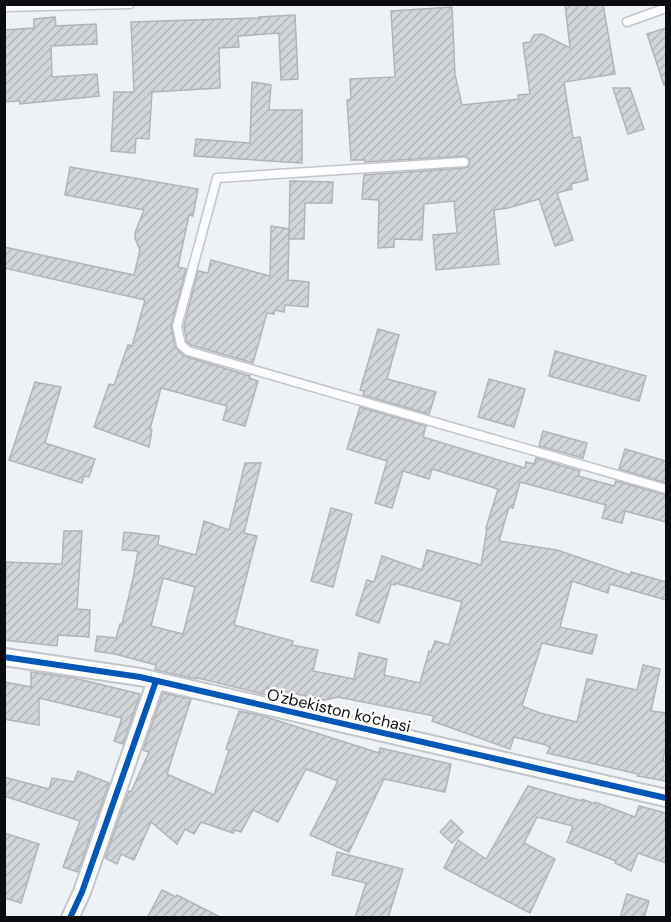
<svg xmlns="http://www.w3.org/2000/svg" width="671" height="922" font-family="'DM Sans',sans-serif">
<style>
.building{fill:url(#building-hatch);stroke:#b1b3b7;stroke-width:1.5;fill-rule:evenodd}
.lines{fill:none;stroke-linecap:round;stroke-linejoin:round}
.service-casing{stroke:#c3c5c9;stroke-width:11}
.minor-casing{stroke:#c3c5c9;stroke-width:20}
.service{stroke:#fcfdfe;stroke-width:8}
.minor{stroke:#fcfdfe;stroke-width:16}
.cycleway-casing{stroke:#fff;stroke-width:10}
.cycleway{stroke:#0057b8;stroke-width:6}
.labels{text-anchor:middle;stroke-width:5;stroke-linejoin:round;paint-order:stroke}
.street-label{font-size:16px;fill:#0a0c0f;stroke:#fff}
</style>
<defs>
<pattern id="building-hatch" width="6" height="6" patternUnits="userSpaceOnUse" patternTransform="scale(1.5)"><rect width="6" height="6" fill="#d3d6d9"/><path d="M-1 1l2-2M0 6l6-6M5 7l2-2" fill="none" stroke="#b4b6b9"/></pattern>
</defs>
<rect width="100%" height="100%" fill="#eef1f6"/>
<g class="building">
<path d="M565 4H603L615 74 564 82 573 138 580 137 588 180 571 184 572 189 557 193 573 240 555 246 539 199 508 208 494 210 499 264 436 270 433 235 457 233 454 201 424 204 422 240 394 239V247L378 248 379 200 362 199 364 175 464 168 468 167 470 162 469 158 464 156 365 162V160H351L347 100 351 99 350 79 395 77 391 11 452 7 455 75 462 105 519 99 518 95 530 94 523 43 530 42 534 35 542 34 570 48Z"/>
<path d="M295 15 298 79 281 80 279 33 238 36 239 47 219 48 220 88 152 92 149 139 136 138 135 153 111 151 114 92H134L131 22 259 18V17Z"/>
<path d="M55 17 56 26 96 24 97 44 51 46 52 77 97 74 99 96 20 104V101L4 102V30L34 28V19Z"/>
<path d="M666 28V84L664 85 647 34Z"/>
<path d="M252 82 271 85 269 110H302V163L194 156 196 139 250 143Z"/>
<path d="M613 88H630L644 129 628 134Z"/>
<path d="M70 167 198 189 193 216 189 215 178 267 186 269 171 327 175 347 184 356 250 376 249 378 258 381 245 426 223 420 227 406 161 388 150 429 152 430 149 447 94 427 109 384 114 385 128 345 132 346 145 300 4 268V247L134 275 140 250 135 238V233L144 210 65 195Z"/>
<path d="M290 181 333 182 332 203H305L304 239H289Z"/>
<path d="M271 226 289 229 288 280 309 282 308 307 285 305 284 312 275 310 274 314 267 313 253 363 191 345 187 342 184 326 198 271 208 273 211 260 270 276Z"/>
<path d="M378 329 399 335 387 379 436 392 429 414 363 395 364 391 360 390Z"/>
<path d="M555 351 646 376 639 401 549 376Z"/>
<path d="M489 379 525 389 514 427 478 417Z"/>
<path d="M35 382 61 387 45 443 95 459 89 477 84 476 82 483 9 460Z"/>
<path d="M360 407 426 426 423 437 525 468 526 462 534 464 536 458 580 471 578 476 614 486 616 481 666 495V522L625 511 622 523 602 518 606 505 520 482 513 508 509 507 499 541 557 550 630 575 631 572 666 582V600L610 584 608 593 572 581 560 627 597 635 592 654 542 643 522 706 540 713 577 722 587 679 637 690 643 665 660 669 651 711 666 713V743L663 761 666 762V781L637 776 638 774 547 753 550 748 546 745 514 737 510 749 432 721 434 716 338 697 325 700 268 688 267 695 198 678 197 679 155 670 156 665 115 654 95 651 97 636 116 638 120 624H122L133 579 138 551 122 550 124 532 159 536 158 545 196 555 204 521 229 530 245 463H261L244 533 257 536 234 625 293 641 292 645 318 650 313 671 354 679 359 653 387 659 384 675 420 683 429 651 431 652 435 641 449 645 462 602 395 583V585L391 584 379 623 356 615 367 580 374 582 382 556 422 570 427 550 481 565 487 528H486L498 489 432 469 429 479 403 471 392 508 375 503 387 461 347 449ZM163 578 195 587 183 634 151 626Z"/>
<path d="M543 431 587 443 583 458 539 446Z"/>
<path d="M625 449 666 461V483L619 469Z"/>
<path d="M331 508 352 514 333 587 311 581Z"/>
<path d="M64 531H82L77 609 90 610 89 637 58 635 57 646 4 640 6 562 62 564Z"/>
<path d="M31 672 74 678 140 694 123 744 114 741 122 718 39 698V725L4 719V682L31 687Z"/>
<path d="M163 693 191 699 167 774 214 795 229 750 226 749 239 711 263 716 379 753 380 748 451 764 445 792 384 779 349 852 310 835 338 781 306 769 278 822 253 810 241 832 235 830 233 833 201 822 194 834 185 829 177 844 151 822 134 860 121 854 117 864 105 858 129 791 131 792 149 752 143 750Z"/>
<path d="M78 771 109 783 78 872 63 867 80 821 4 796V777L49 789 52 778 74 782Z"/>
<path d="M528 786 582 801V799L595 804V802L635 817 639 806 666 813V863L638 853 631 871 615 863 616 861 567 842 573 826 537 817 524 843 555 859 530 913 444 868 458 840 486 859Z"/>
<path d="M451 820 463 832 452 843 440 832Z"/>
<path d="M4 833 39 844 21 903 4 898Z"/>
<path d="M337 852 403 869 388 918H355L366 883 332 875Z"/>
<path d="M162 890 176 897 177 895 222 918H147Z"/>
<path d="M627 894 649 901 644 918H620Z"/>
</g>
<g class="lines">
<g class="service-casing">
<g id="service">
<path d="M4 7 130 4"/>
<path d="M627 22 666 8"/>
<path d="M464 162 217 178 177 326 181 345 188 351 666 489"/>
</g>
</g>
<g class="minor-casing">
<g id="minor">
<path d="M4 657 140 677 666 798"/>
<path d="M70 918 82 892 156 681"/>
</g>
</g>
<use href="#service" class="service"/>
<use href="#minor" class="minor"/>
<g class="cycleway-casing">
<g id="cycleway">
<path d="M4 657 140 677 666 798"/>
<path d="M70 918 82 892 156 681"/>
</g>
</g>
<use href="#cycleway" class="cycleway"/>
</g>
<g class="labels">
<g class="street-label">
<text transform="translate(339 710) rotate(13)" y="6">O'zbekiston ko'chasi</text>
</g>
</g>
<rect width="671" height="922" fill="none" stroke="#0a0c0f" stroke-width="12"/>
</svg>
